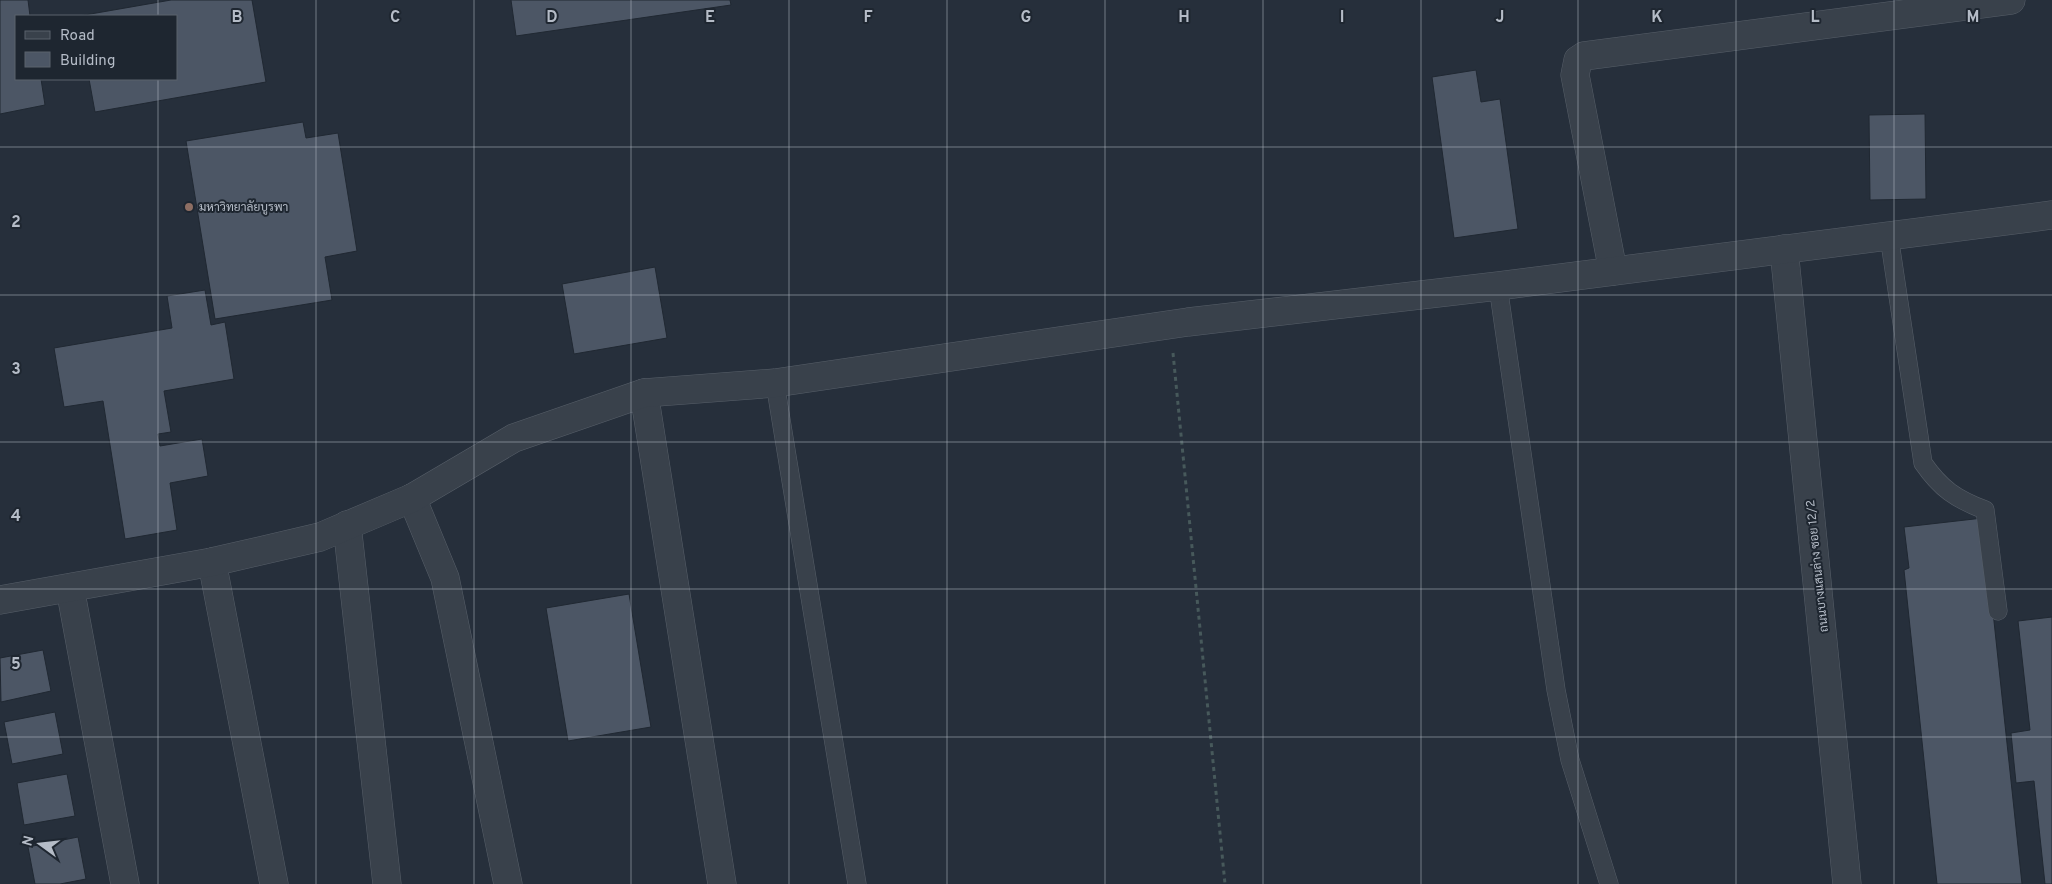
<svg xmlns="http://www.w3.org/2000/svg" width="2052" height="884" font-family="Overpass,Sarabun,sans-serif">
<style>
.building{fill:#4c5665;stroke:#202832}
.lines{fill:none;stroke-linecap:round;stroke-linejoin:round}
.service-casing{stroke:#575f69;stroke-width:19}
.minor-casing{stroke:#575f69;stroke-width:29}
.tertiary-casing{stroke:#575f69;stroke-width:29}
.path{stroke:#47595b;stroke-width:3;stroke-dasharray:4 4;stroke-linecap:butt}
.service{stroke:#39414b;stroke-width:18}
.minor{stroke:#39414b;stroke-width:28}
.tertiary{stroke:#39414b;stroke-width:28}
.grid{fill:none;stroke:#b5bcc7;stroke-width:1;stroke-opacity:0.55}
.education-dot{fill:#8d6e63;stroke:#1e2630;stroke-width:2}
.labels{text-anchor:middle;stroke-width:4;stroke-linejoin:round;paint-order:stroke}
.poi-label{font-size:12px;fill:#b5bcc7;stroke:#1e2630;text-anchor:start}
.street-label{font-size:12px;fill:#b5bcc7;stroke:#1e2630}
.grid-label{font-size:16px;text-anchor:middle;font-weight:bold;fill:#b5bcc7;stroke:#1e2630;stroke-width:4;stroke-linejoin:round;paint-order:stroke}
</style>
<rect width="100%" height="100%" fill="#262f3b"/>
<g class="building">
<path d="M0 0H28L30 16H16V79H41L45 105 0 114Z"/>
<path d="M171 0H252L266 82 95 112 89 79H176V16H79Z"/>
<path d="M511 0H730L731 5 516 36Z"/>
<path d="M1476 70 1481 102 1500 99 1518 229 1454 238 1432 77Z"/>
<path d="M1925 114 1926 199 1870 200 1869 115Z"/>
<path d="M303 122 306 138 338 133 357 251 325 257 332 300 215 319 186 141Z"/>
<path d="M655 267 667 338 574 354 562 284Z"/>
<path d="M205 290 211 325 225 322 234 379 164 391 171 432 158 434 160 446 202 439 208 476 170 483 177 530 125 539 103 401 64 407 54 348 172 328 167 296Z"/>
<path d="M1983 518 2022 884H1937L1904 570 1909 568 1904 527Z"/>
<path d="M629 594 651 727 568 741 546 608Z"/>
<path d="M2052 617V884H2045L2034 781 2016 783 2011 733 2030 730 2018 621Z"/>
<path d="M43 650 51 691 1 702 0 658Z"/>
<path d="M55 712 63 754 12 764 4 722Z"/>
<path d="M67 774 75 816 24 825 17 783Z"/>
<path d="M78 837 86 879 60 884H35L28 847Z"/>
</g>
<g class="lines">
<g class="service-casing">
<g id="service">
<path d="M1889 236 1923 463C1941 489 1956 499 1985 510L1998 611"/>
<path d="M1498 286 1556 690 1570 760 1609 884"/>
<path d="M775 383 857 884"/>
</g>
</g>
<g class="minor-casing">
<g id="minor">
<path d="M1784 249 1847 884"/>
<path d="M1613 271 1575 75 1578 60 1584 56 2011 0"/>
<path d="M644 393 722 884"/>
<path d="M412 498 445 578 508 884"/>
<path d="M347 525 387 884"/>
<path d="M212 562 274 884"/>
<path d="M70 588 125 884"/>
</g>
</g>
<g class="tertiary-casing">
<path id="tertiary" d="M0 600 212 562 320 537 412 498 514 438 644 393 775 383 1188 322 1498 286 2052 215"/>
</g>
<path class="path" d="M1173 353 1225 884"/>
<use href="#service" class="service"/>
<use href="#minor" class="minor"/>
<use href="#tertiary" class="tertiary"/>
</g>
<path class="grid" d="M158 0V16M316 0V884M474 0V884M631 0V884M789 0V884M947 0V884M1105 0V884M1263 0V884M1421 0V884M1578 0V884M1736 0V884M1894 0V884M158 79V884M0 147H2052M0 295H2052M0 442H2052M0 589H2052M0 737H2052"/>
<circle class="education-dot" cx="189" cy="207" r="5"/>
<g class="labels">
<g class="poi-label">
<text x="199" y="211">มหาวิทยาลัยบูรพา</text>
</g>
<g class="street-label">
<text transform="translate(1817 566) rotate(-96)" y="4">ถนนบางแสนล่าง ซอย 12/2</text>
</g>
</g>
<g class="grid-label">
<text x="237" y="22">B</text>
<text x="395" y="22">C</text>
<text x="552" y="22">D</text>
<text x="710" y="22">E</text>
<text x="868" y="22">F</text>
<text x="1026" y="22">G</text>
<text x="1184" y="22">H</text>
<text x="1342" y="22">I</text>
<text x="1500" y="22">J</text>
<text x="1657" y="22">K</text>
<text x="1815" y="22">L</text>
<text x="1973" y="22">M</text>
<text x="16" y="227">2</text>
<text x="16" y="374">3</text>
<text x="16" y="521">4</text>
<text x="16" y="669">5</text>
</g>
<rect x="15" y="15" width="162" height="65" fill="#1e2630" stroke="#5a626c"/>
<rect x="25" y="31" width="25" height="8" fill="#39414b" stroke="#5a626c"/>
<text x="60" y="40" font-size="15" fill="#b5bcc7">Road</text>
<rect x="25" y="52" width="25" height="15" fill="#4c5665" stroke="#5a626c"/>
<text x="60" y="65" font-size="15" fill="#b5bcc7">Building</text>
<g transform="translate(40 844) rotate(285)" stroke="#1e2630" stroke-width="4" paint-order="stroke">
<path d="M0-4L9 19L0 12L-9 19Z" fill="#b5bcc7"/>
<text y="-8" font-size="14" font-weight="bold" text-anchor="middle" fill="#b5bcc7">N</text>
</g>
</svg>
